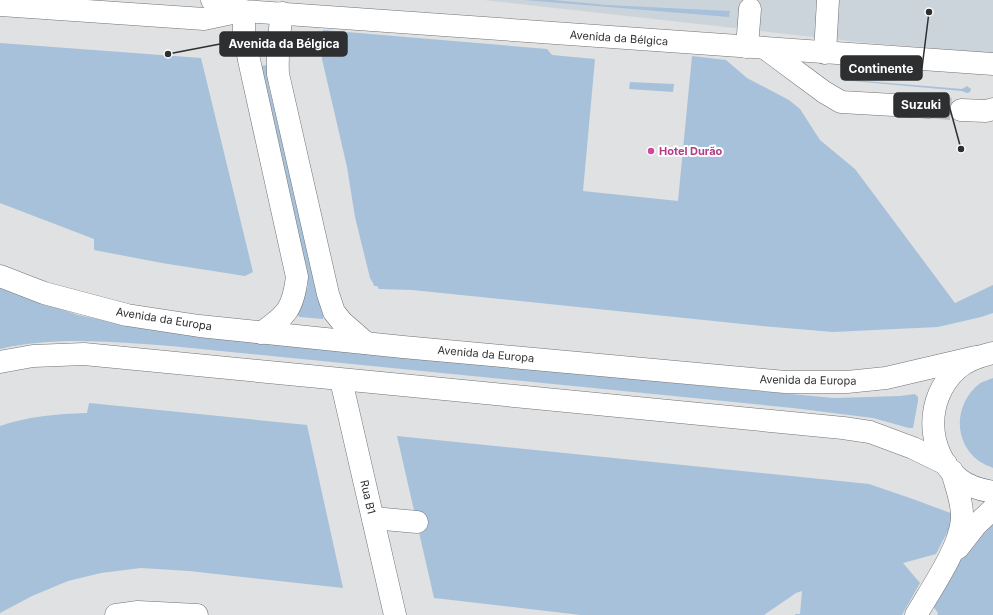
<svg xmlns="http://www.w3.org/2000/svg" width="993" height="615" font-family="Inter,sans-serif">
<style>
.built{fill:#ccd4db}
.green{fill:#a8c1da}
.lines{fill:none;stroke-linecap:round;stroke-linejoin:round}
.minor-tunnel{stroke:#bcbdbe;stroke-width:22;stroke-dasharray:22 11;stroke-linecap:butt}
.minor-casing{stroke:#717274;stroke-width:23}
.major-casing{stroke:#717274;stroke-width:23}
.minor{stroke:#fff;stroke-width:22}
.major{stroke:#fff;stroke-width:22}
.hotel-dot{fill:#d1479c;stroke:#fff;stroke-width:1.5}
.labels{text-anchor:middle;stroke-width:4;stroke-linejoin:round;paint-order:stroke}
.street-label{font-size:11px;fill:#2e2f30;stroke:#fff}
.hotel-label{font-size:11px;font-weight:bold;fill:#b23c85;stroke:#fff;text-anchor:start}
.leader{fill:none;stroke:#2e2f30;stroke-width:1.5}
.callout-dot{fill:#2e2f30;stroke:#fff;stroke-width:1.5}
.callout{fill:#2e2f30;stroke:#2e2f30;stroke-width:1.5}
.callout-label{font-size:12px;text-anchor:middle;font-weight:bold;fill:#fff}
</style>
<rect width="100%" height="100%" fill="#dfe1e2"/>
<path class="built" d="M484 0H993V53L868 43Z"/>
<g class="green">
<path d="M524 0H553L607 5 730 11 729 17Z"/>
<path d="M323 30 547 49 552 55 595 59 583 191 678 201 692 56 726 60 747 78 789 100 800 109 820 140 855 169 955 303 993 285V313L981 317 938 327 833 332 762 326 412 290 379 289 377 286H374L373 283 370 278 355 217 347 167 322 59Z"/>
<path d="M0 43 201 58 253 272 245 276 162 263 94 250V239L0 203Z"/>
<path d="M268 65V83L323 314V319L300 317 297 315 308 286 307 275 289 191 260 66Z"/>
<path d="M841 79 962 89 967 86 971 89 970 92 967 93 962 91 841 80Z"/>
<path d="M630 82 674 84 673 92 629 89Z"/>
<path d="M0 287 78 315 146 329 664 382 834 398 900 396 915 394 918 397V401L913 428H909L873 418 793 408 171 346C114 342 56 336 0 349Z"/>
<path d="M993 378V468C989 466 983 464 979 461 953 442 954 404 979 384 983 381 989 380 993 378Z"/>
<path d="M89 403 307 425 343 588 189 571 141 568 101 573 68 581 32 596 0 613V426C29 416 56 414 87 413Z"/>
<path d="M397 436 869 484 910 498 956 515 936 554 903 563 920 583 902 615H795V614H800L802 591 796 593 764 615H581L434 598Z"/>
<path d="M993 517V615H937L938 613 933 606 974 534Z"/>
</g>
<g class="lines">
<path class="minor-tunnel" d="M929 107 961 110"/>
<g class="minor-casing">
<g id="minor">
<path d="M747 47 750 9"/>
<path d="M766 49 824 92 841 102 929 107"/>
<path d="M825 53 828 0"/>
<path d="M961 110 986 111 993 109"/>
<path d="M341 380 395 615"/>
<path d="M373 518 417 522"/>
<path d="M958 548 976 525 993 509"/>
<path d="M116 615 138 612 197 615"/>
<path d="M916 615C931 589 960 548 962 519 963 503 956 487 952 471"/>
</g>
</g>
<g class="major-casing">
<g id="major">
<path d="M212 0 244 11 993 64"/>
<path d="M0 5 204 19 242 11"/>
<path d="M244 11V34L249 60 297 277C293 309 287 315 261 333"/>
<path d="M282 13C279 34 277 53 278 74L328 294 334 312 342 322 366 343"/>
<path d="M0 276 44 293 127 315 199 326 403 347 785 382H847L886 378 976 357"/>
<path d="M993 353C980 356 967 360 957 369 925 398 925 451 959 479 969 487 981 490 993 492"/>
<path d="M0 362 33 356 84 354 843 428 870 432 913 448 946 464"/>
</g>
</g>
<use href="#minor" class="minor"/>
<use href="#major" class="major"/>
</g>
<circle class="hotel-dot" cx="651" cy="151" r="4"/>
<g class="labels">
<g class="street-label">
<text transform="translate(619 38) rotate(4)" y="4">Avenida da Bélgica</text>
<text transform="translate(164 319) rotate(9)" y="4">Avenida da Europa</text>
<text transform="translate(486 354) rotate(5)" y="4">Avenida da Europa</text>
<text transform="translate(808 380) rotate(1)" y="4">Avenida da Europa</text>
<text transform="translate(368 497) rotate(77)" y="4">Rua B1</text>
</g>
<g class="hotel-label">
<text x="659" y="155">Hotel Durão</text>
</g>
</g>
<path class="leader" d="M168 54L220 44M929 12L922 68M961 149L949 105"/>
<g class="callout-dot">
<circle cx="168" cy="54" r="4"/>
<circle cx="929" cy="12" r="4"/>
<circle cx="961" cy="149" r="4"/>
</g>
<g class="callout">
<rect x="220" y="32" width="127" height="24" rx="4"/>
<rect x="841" y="56" width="81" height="24" rx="4"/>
<rect x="894" y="93" width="55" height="24" rx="4"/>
</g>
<g class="callout-label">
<text x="284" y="48">Avenida da Bélgica</text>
<text x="881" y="73">Continente</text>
<text x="921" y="109">Suzuki</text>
</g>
</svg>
